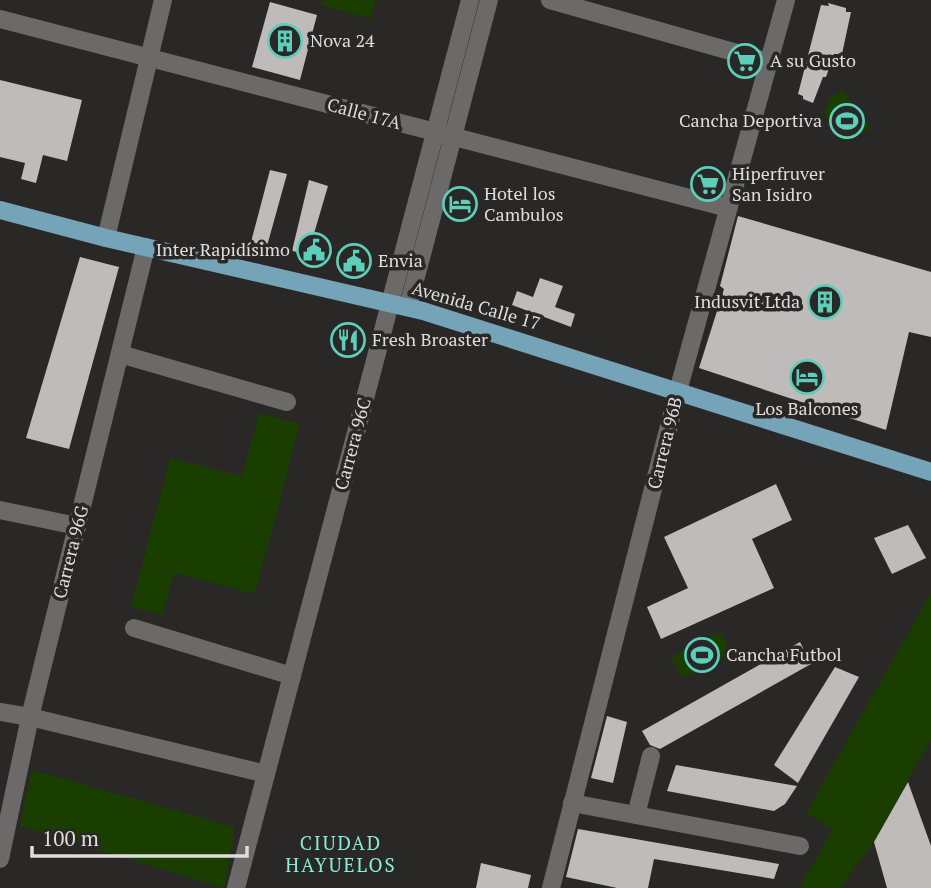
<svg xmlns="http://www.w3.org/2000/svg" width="931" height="888" font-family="'PT Serif',serif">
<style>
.green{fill:#1a3e00}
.building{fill:#bfbbba}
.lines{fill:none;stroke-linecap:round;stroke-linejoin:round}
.minor{stroke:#6c6a68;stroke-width:18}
.major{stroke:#75a3b7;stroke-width:18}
.labels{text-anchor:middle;stroke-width:7;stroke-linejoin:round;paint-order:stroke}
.poi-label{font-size:18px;fill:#dfdedd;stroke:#292826;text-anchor:start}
.street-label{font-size:18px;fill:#dfdedd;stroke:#292826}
.neighbourhood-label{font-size:19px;letter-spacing:2px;fill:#88edd9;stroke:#292826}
</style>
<rect width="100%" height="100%" fill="#292826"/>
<g class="green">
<path d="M323 0H376L371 19 321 5Z"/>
<path d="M843 91 871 128 844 142 824 114 830 97Z"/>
<path d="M259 413 300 424 255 594 174 573 162 615 131 607 170 458 242 476Z"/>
<path d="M931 593V739L874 842 840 888H799L833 829 806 813Z"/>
<path d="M720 632 732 653 683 678 671 657Z"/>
<path d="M32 770 235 827 224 888 20 826Z"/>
</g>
<g class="building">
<path d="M270 2 317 15 300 80 252 67Z"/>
<path d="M828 3 846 8V12H851L842 54H834L826 77H823L813 103 803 99V96L798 94 821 5 829 6Z"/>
<path d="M0 80 82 100 67 161 43 155 36 183 21 179 25 163 0 157Z"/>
<path d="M270 170 287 174 267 246 251 242Z"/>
<path d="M309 180 328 186 308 254 292 251Z"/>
<path d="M738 216 931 272V337L909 332 886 430 699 368 724 289 720 286Z"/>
<path d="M80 257 119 267 69 449 26 438Z"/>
<path d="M540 278 563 286 555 307 575 314 571 327 512 305 517 291 533 297Z"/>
<path d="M776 484 792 520 752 539 774 588 661 639 647 607 688 588 664 537Z"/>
<path d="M908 525 926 558 892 574 874 538Z"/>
<path d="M800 642 811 664 660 749 650 745 642 731Z"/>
<path d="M835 667 859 677 798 783 774 765Z"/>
<path d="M607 716 627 722 613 783 591 778Z"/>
<path d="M676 765 797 786 785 804 774 811 667 791Z"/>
<path d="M908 782 931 846V888H887L874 842Z"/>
<path d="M578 829 779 864 774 879 654 859 648 888H617L566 877Z"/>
<path d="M481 863 531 875 528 888H476Z"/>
</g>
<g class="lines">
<g class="minor">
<path d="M550 0 769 62"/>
<path d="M0 19 728 208"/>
<path d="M106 238 163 0"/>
<path d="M408 307 489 0"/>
<path d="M120 354 287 402"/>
<path d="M0 510 77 526"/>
<path d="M134 628 292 676"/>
<path d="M0 712 30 717 266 774"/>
<path d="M572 803 800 846"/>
<path d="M636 815 651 756"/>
<path d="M0 859 30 717 146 247"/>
<path d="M236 888 470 0"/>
<path d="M551 888 678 391 786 0"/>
</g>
<path class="major" d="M0 210 106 238 423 311 931 472"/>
</g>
<defs>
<g id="building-ring" transform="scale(1.75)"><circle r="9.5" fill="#292826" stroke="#5dceb9" stroke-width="1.5"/><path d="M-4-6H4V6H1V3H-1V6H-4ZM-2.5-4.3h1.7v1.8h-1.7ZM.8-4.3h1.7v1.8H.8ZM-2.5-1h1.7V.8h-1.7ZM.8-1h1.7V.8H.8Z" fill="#5dceb9"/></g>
<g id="supermarket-ring" transform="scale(1.75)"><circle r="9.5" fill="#292826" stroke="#5dceb9" stroke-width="1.5"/><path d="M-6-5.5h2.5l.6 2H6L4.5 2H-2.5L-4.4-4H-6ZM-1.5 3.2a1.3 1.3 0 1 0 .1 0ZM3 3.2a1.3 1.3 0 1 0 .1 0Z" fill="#5dceb9"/></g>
<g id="stadium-ring" transform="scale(1.75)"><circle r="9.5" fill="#292826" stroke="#5dceb9" stroke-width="1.5"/><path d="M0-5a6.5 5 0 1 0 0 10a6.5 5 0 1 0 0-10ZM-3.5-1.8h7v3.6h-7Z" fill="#5dceb9"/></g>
<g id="hotel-ring" transform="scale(1.75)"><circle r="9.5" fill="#292826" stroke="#5dceb9" stroke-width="1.5"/><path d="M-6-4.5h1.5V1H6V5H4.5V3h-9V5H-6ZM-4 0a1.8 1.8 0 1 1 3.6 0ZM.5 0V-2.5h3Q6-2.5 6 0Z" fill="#5dceb9"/></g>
<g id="civic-ring" transform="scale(1.75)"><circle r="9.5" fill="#292826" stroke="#5dceb9" stroke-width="1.5"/><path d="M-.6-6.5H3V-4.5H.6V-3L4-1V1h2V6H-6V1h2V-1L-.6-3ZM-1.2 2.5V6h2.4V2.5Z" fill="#5dceb9"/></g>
<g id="restaurant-ring" transform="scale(1.75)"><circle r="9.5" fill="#292826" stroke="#5dceb9" stroke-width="1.5"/><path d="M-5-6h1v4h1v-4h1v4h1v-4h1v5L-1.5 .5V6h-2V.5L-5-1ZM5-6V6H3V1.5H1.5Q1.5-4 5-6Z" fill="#5dceb9"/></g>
</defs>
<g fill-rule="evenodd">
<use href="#building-ring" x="285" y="41"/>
<use href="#supermarket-ring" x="745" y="61"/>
<use href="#stadium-ring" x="847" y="121"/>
<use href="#supermarket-ring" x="708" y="184"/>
<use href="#hotel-ring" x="460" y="204"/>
<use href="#civic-ring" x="314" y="250"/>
<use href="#civic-ring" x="354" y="261"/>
<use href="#building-ring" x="825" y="302"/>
<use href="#restaurant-ring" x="348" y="340"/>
<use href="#hotel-ring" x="807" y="377"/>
<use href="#stadium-ring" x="702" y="655"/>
</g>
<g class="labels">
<g class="poi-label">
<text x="310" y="47">Nova 24</text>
<text x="770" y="67">A su Gusto</text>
<text x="822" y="127" text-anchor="end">Cancha Deportiva</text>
<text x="732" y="180">Hiperfruver<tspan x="732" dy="21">San Isidro</tspan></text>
<text x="484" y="200">Hotel los<tspan x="484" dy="21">Cambulos</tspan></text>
<text x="290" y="256" text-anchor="end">Inter Rapidísimo</text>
<text x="378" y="267">Envia</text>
<text x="800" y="308" text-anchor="end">Indusvit Ltda</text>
<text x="372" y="346">Fresh Broaster</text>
<text x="807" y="415" text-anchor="middle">Los Balcones</text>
<text x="726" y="661">Cancha Futbol</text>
</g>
<g class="street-label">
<text transform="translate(364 114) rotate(15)" y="6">Calle 17A</text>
<text transform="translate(476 306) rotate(16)" y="6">Avenida Calle 17</text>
<text transform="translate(665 443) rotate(-76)" y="6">Carrera 96B</text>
<text transform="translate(353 444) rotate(-75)" y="6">Carrera 96C</text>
<text transform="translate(71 552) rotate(-76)" y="6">Carrera 96G</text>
</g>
<g class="neighbourhood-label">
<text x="341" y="850">CIUDAD<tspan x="341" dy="22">HAYUELOS</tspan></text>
</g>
</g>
<path d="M32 846v10h215v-10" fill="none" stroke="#dfdedd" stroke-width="3.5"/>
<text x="42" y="846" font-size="21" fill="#dfdedd" stroke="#292826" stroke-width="5" paint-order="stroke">100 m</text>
</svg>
